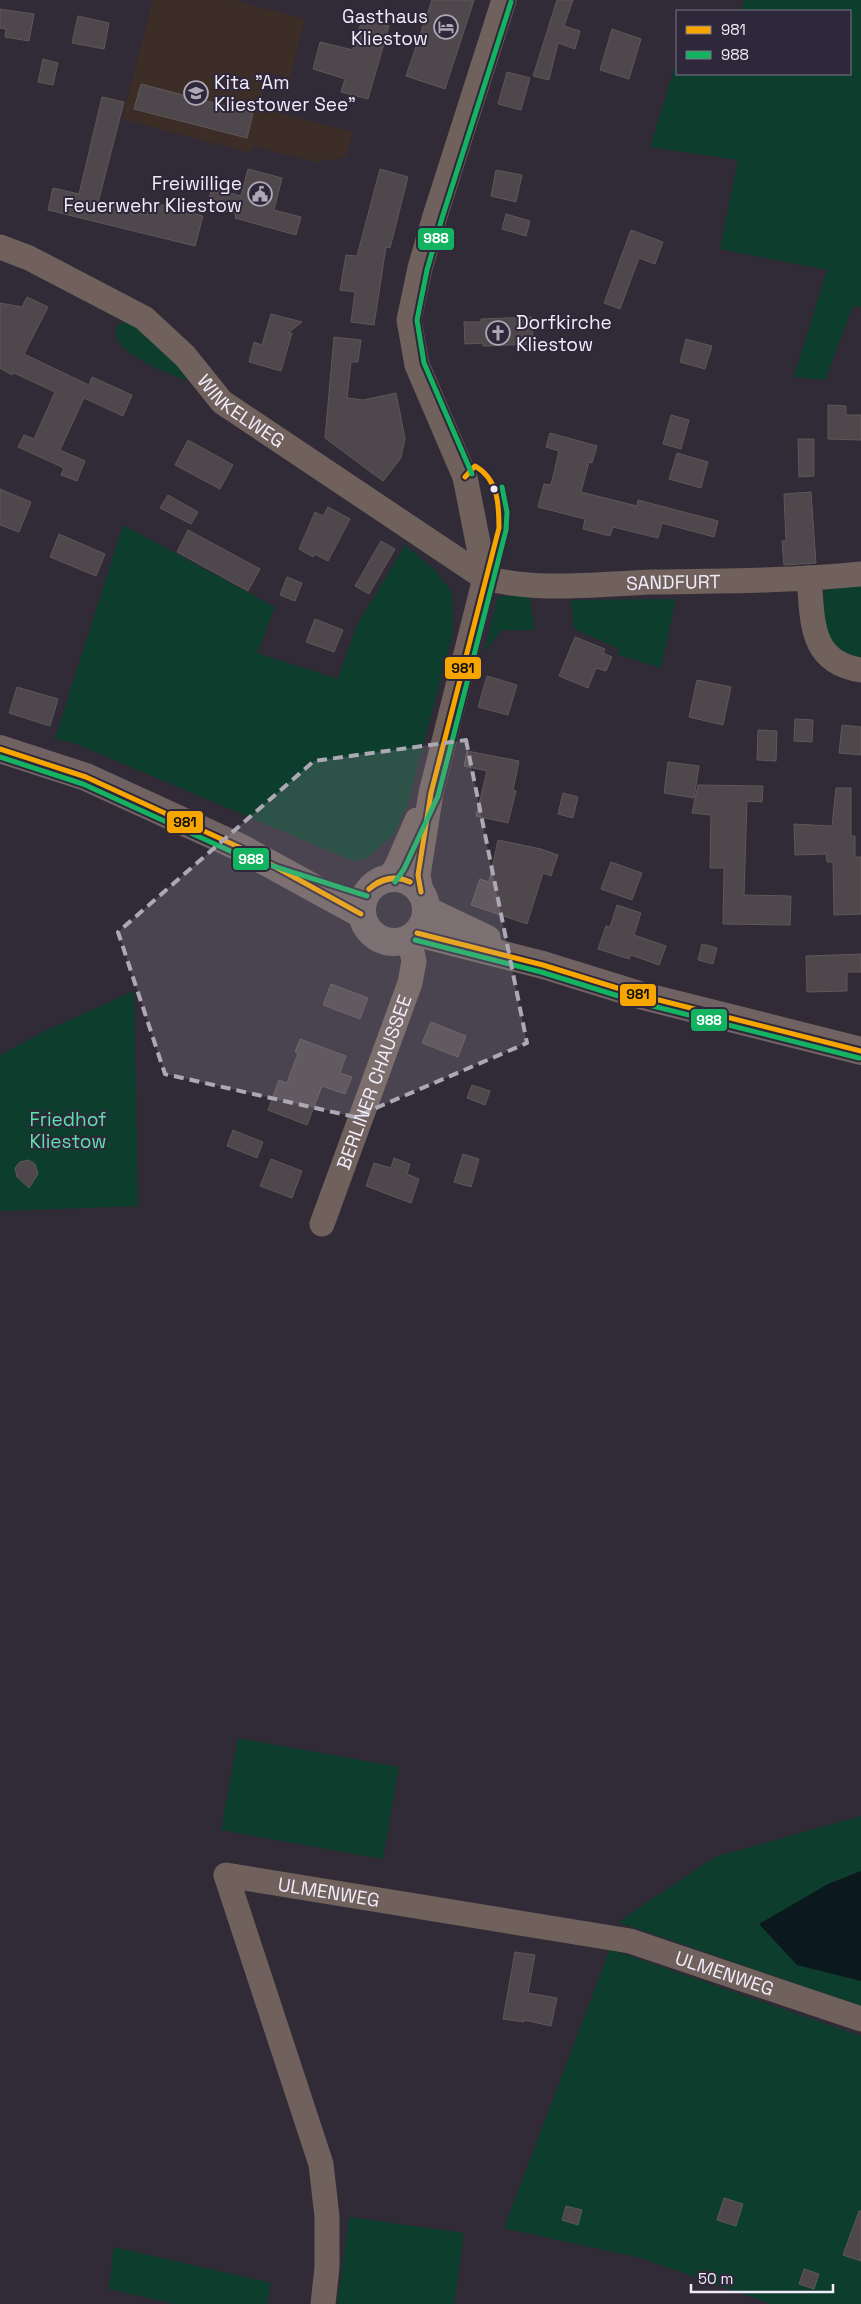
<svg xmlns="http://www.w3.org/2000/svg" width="861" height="2304" font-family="'Space Grotesk',sans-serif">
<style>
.education{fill:#3c2e26}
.green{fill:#0d3d2d}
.water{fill:#0b181d}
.building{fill:#4e474b;stroke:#5e5859}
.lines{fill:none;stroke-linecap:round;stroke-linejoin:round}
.minor{stroke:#70615d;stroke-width:25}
.major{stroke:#706262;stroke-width:28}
.bus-1-casing{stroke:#2f273a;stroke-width:9}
.bus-2-casing{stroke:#2f273a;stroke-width:9}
.bus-1{stroke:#f7a600;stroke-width:5}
.bus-2{stroke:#13b361;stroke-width:5}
.marked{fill:#ada8b5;fill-opacity:0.2;stroke:#ada8b5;stroke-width:4;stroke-dasharray:10 6;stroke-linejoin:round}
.bus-dot{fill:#f1ecf9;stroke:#2f273a;stroke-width:2}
.labels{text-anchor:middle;stroke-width:4;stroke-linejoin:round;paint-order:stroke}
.poi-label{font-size:19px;fill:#f1ecf9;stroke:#2f273a;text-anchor:end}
.street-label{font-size:19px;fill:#f1ecf9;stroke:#2f273a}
.park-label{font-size:19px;fill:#5ae4ad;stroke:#2f273a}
.line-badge{stroke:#2f273a;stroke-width:2}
.badge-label{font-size:14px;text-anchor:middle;font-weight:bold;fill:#fff}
.pale-badge-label{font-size:14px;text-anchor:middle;font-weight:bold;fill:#111}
</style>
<rect width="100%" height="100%" fill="#302b36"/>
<path class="education" d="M153 0H233L305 19 290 78 268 72 260 108 353 132 346 157 317 162 252 146 250 153 122 119Z"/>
<g class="green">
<path d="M744 0H861V307L853 306 825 380 794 377 827 270 720 249 738 160 650 147 677 61V74H850V11H741Z"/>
<path d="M129 322 147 332 189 378 186 380C169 374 116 354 116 333 115 324 122 323 129 322Z"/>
<path d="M123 525 275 607 257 653 338 679 356 627 405 545 435 570 452 592 453 633 407 806 393 835 365 859 353 861 74 743 55 739Z"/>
<path d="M861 585V657C850 655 835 651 830 640 825 630 820 597 826 589Z"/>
<path d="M498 596H529L535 630H502L484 653Z"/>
<path d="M676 599 661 668 619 655 618 648 574 629 571 600Z"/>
<path d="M134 991 138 1206 0 1211V1055L45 1031Z"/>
<path d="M238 1738 399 1767 383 1859 221 1830Z"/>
<path d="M861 1816V1871L828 1884 797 1965 861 1981V2006L618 1922 715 1857Z"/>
<path d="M610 1949 861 2036V2304H772L641 2258 504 2228Z"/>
<path d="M349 2217 464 2233 454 2304H337Z"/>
<path d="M114 2247 271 2283 267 2304H175L109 2289Z"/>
</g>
<path class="water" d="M861 1871V1981L797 1965 759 1924 828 1884Z"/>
<g class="building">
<path d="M432 0H474L445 89 406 76Z"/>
<path d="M557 0H573L564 26 580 31 575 49 558 43 549 80 533 76Z"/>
<path d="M0 9 34 14 29 41 5 37 6 29 0 28Z"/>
<path d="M78 16 109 23 104 49 72 43Z"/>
<path d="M362 19 389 26 368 99 341 92 345 79 313 69 320 42 353 50Z"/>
<path d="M612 29 641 39 629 79 600 70Z"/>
<path d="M43 59 58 63 53 85 38 82Z"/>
<path d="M507 72 530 78 521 110 498 104Z"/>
<path d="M141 84 253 113 247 138 134 109Z"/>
<path d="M102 97 124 102 98 203 147 215 151 202 203 216 195 246 48 210 53 188 79 194Z"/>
<path d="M248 169 282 178 274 210 301 217 296 235 235 218 236 214 207 206 212 188 241 196Z"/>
<path d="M380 169 408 177 390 248 386 247 374 325 351 322 355 292 340 290 346 255 357 256Z"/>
<path d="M496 170 522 175 516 202 491 196Z"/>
<path d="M506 214 530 221 526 236 502 229Z"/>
<path d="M631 230 663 242 655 264 639 258 620 309 604 303Z"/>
<path d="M27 297 48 307 24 354 89 385 92 377 132 395 123 416 84 398 60 450 85 461 77 481 61 475 64 468 18 447 24 435 34 439 55 392 14 373 12 375 0 368V303L22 307Z"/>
<path d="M271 314 302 322 288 333H292L281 371 249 362 254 342 262 345Z"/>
<path d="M532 317 533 344 483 346V343L465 344 464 322H481V319Z"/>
<path d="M334 337 361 340 358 362H351L347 398 363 400 396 393 405 438 401 458 383 481 325 438Z"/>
<path d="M686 339 712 346 705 369 680 362Z"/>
<path d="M828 405 846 406V415H861V440L828 439Z"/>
<path d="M671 415 689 420 681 449 663 444Z"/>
<path d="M550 433 597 446 592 463 589 462 581 492 637 506 638 500 718 521 714 537 662 523 658 538 613 527 610 536 583 529 585 519 538 507 544 484 551 485 559 451 546 447Z"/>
<path d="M798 439H814V476L799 477Z"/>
<path d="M188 440 233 465 220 489 175 465Z"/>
<path d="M677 453 708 462 701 488 669 479Z"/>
<path d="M0 489 31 502 19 532 0 525Z"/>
<path d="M811 492 816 563 784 565 782 541H786L784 494Z"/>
<path d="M168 495 198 512 191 524 160 508Z"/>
<path d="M328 507 350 519 328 561 315 554 313 557 299 549 315 512 323 516Z"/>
<path d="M188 530 260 569 248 591 177 552Z"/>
<path d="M59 534 105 554 96 576 50 557Z"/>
<path d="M381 541 395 549 369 594 355 586Z"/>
<path d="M287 577 302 583 295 601 280 595Z"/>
<path d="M315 619 343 630 334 652 306 642Z"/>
<path d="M575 637 605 649 603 653 612 657 606 671 596 668 588 688 559 676Z"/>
<path d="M487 676 517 685 508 715 478 707Z"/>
<path d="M697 680 731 687 723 725 689 717Z"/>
<path d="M17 687 58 699 50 726 9 713Z"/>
<path d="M795 719 813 720 812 742 794 741Z"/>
<path d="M842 725 861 727V755L839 753Z"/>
<path d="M758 730 777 731 776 761 757 760Z"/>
<path d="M467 751 519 761 513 790 516 791 508 823 476 816 487 771 464 766Z"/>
<path d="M668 762 699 766 694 798 664 793Z"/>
<path d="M698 785 763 786 762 802 747 801 744 895 791 896 790 925 723 924 724 868H710L711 815 692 813Z"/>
<path d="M836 788H851V836H855V857H861V914L834 915 833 862H827L826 854 795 855 794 824 832 826Z"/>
<path d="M563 793 578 797 573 818 558 814Z"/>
<path d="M498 840 541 849 558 855 551 876 543 873 527 924 471 905 480 879 489 882Z"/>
<path d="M611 862 642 873 632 900 601 889Z"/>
<path d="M617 905 641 913 634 935 666 946 659 965 631 955 629 959 598 949 606 926 610 927Z"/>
<path d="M702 944 717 948 713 964 698 960Z"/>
<path d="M861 954V972H847V991L807 992 806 956Z"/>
<path d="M331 984 368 998 360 1019 323 1005Z"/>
<path d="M431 1022 466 1036 458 1057 422 1043Z"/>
<path d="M300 1039 346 1056 340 1073 352 1077 345 1094 322 1086 307 1125 268 1110 279 1080 287 1083 298 1053 295 1052Z"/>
<path d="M472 1085 490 1091 485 1105 467 1098Z"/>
<path d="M233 1130 263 1142 257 1158 227 1146Z"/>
<path d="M463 1154 479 1159 471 1187 454 1182Z"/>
<path d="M394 1158 410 1164 407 1174 419 1179 411 1203 366 1186 374 1163 391 1168Z"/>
<path d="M271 1159 302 1171 292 1198 260 1186Z"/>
<path d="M29 1160 35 1164 38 1174 29 1188 17 1177 15 1168 20 1162Z"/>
<path d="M515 1952 535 1955 528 1993 557 1998 551 2026 524 2020V2022L503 2019Z"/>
<path d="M724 2198 743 2204 736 2226 717 2220Z"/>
<path d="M566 2206 582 2210 578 2225 562 2220Z"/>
<path d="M859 2211H861V2261L843 2255Z"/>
<path d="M804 2269 819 2274 814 2289 799 2284Z"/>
</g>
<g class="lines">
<g class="minor">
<path id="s1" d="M0 247 29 258 144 318 185 356 222 402 485 578C539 592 598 584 652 582 722 581 792 581 861 574"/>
<path d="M809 578C813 621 809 662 861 670"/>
<path d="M389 878 397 866 417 820"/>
<path d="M421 892 418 875 431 793 485 578 465 477 417 365 409 320 420 268 435 216 504 0"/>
<path id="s2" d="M322 1224 410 983 414 961 409 939"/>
<path id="s3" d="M323 2304 327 2267V2217L321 2164 226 1875 630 1941 861 2019"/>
</g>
<g class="major">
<path d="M0 749 86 777 241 848 361 914"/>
<circle cx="394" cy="910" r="32"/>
<path d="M426 910 487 939"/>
<path d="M417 933 543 965 643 996 861 1051"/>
</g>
<g class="bus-1-casing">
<g id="bus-1">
<path d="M0 749 86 777 241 848 361 914"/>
<path d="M369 889C381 877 396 875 410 882"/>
<path d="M369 889C382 879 396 875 410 882"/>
<path d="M421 892 418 875 431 793 499 528C499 504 498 479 475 466L465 477"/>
<path d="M417 933 543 965 643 996 861 1051"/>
</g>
</g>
<g class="bus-2-casing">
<g id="bus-2">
<path d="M472 474 424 363 417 320 427 270 442 218 511 2"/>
<path d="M0 757 83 784 239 855 367 896"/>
<path d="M395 882 404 869 438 796 506 530 507 512 502 487"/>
<path d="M415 940 541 972 641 1003 859 1058"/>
</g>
</g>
<use href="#bus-1" class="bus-1"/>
<use href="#bus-2" class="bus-2"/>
</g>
<path class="marked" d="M466 740 527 1043 355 1117 165 1074 118 932 314 761Z"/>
<defs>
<g id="hotel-ring" transform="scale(1.25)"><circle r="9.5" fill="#2f273a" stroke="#ada8b5" stroke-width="1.5"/><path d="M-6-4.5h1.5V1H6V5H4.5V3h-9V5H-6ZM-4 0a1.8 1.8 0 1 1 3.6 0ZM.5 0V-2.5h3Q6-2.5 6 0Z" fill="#ada8b5"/></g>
<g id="school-ring" transform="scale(1.25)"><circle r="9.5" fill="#2f273a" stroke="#ada8b5" stroke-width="1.5"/><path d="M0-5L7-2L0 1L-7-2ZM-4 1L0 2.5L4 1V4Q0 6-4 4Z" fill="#ada8b5"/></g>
<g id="civic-ring" transform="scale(1.25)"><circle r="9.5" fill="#2f273a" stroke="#ada8b5" stroke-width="1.5"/><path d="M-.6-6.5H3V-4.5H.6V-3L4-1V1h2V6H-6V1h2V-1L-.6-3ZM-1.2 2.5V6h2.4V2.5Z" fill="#ada8b5"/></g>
<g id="church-ring" transform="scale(1.25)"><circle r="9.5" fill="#2f273a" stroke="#ada8b5" stroke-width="1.5"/><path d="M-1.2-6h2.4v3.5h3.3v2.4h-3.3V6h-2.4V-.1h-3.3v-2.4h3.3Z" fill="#ada8b5"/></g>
</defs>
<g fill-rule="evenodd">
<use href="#hotel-ring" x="446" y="27"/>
<use href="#school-ring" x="196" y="93"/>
<use href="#civic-ring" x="260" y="194"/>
<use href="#church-ring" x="498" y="333"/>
</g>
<circle class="bus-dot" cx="494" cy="489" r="4.5"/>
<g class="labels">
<g class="poi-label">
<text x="428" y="23">Gasthaus<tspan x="428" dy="22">Kliestow</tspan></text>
<text x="214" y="89" text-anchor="start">Kita "Am<tspan x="214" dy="22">Kliestower See"</tspan></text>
<text x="242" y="190">Freiwillige<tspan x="242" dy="22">Feuerwehr Kliestow</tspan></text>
<text x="516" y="329" text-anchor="start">Dorfkirche<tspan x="516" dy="22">Kliestow</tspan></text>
</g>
<g class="street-label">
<text dy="7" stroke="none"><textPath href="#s1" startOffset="296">WINKELWEG</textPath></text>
<text dy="7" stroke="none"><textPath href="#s1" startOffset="781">SANDFURT</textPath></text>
<text dy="7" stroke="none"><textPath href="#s2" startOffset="151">BERLINER CHAUSSEE</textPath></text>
<text dy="7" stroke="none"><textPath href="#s3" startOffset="549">ULMENWEG</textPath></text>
<text dy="7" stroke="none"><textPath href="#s3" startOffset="954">ULMENWEG</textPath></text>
</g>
<g class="park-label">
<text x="68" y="1126">Friedhof<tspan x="68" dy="22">Kliestow</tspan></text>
</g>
</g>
<g class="line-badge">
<rect x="417" y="227" width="38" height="24" rx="5" fill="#13b361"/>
<rect x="444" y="656" width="38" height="24" rx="5" fill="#f7a600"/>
<rect x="166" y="810" width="38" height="24" rx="5" fill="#f7a600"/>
<rect x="232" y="847" width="38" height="24" rx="5" fill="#13b361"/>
<rect x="619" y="983" width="38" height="24" rx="5" fill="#f7a600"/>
<rect x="690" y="1008" width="38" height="24" rx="5" fill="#13b361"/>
</g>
<g class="badge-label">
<text x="436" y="243">988</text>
<text x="251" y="864">988</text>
<text x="709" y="1025">988</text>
</g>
<g class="pale-badge-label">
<text x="463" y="673">981</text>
<text x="185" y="827">981</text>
<text x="638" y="999">981</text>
</g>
<rect x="676" y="10" width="175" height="65" fill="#2f273a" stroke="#7d7686"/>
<rect x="686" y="26" width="25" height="8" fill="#f7a600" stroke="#7d7686"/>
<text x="721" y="35" font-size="15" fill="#f1ecf9">981</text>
<rect x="686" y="51" width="25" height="8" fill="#13b361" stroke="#7d7686"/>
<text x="721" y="60" font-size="15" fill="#f1ecf9">988</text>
<path d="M691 2284v8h142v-8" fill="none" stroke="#f1ecf9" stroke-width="2.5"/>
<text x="698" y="2284" font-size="15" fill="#f1ecf9" stroke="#2f273a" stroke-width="4" paint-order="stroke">50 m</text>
</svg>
